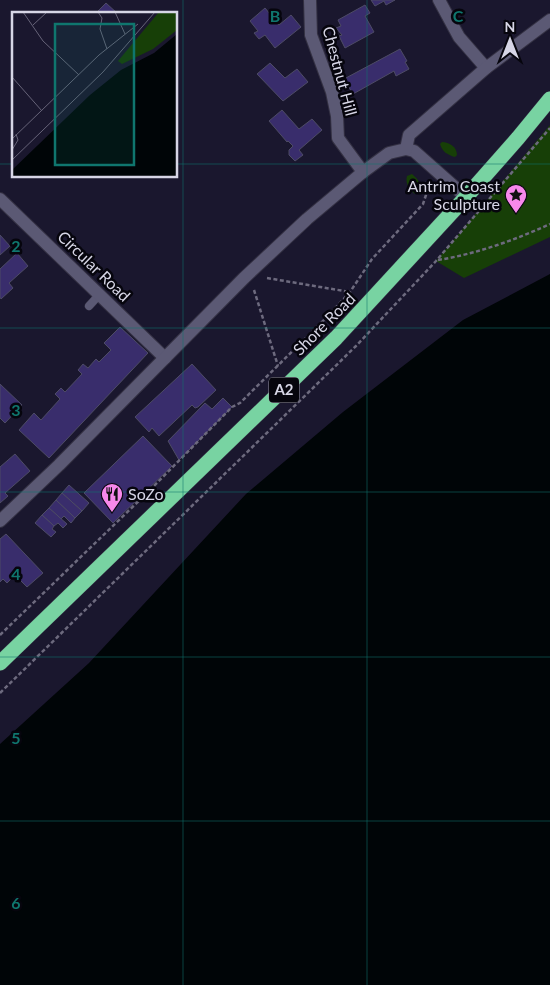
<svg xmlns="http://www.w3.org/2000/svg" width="550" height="985" font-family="Lato,sans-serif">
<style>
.green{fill:#173f07}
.water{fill:#000507}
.building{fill:#392d6c;stroke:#4d4b65}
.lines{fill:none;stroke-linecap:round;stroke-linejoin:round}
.lane-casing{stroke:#343143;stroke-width:9}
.street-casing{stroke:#343143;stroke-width:14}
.highway-casing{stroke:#343143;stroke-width:16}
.path{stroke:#6d6a7e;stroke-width:2.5;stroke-dasharray:4 2.5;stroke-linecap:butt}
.lane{stroke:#5b5974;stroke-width:8}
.street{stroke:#5b5974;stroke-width:12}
.highway{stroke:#78d3a2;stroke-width:15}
.grid{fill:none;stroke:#0f766e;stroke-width:1;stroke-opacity:0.55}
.labels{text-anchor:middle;stroke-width:5;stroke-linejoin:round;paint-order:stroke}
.shield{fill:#06050d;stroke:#9897a5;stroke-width:1}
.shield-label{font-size:15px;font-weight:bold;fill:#d7d6e6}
.street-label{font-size:16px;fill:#d7d6e6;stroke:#06050d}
.poi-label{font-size:16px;fill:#d7d6e6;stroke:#06050d;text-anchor:end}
.inset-road{fill:none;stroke:#666378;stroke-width:1}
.view{fill:#0f766e;fill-opacity:0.15;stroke:#0f766e;stroke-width:2.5}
.inset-edge{fill:none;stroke:#d7d6e6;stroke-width:2.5}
.grid-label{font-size:16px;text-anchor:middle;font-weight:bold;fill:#0f766e;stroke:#06050d;stroke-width:5;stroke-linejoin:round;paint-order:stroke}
</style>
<rect width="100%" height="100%" fill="#1a172e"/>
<g class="green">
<path d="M550 125V237L464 278 436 261Z"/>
<path d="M442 142C449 142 457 147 457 155L455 157C447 155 442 151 440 144Z"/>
<path d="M412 174C418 179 422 184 419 192L415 194C409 190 405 183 407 176Z"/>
</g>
<path class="water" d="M550 274V985H0V744L89 663 246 494 343 412 463 320Z"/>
<g class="building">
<path d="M371 0H395L386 5 384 1 375 6Z"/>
<path d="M106 3 118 14H95Z"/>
<path d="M365 5 370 13 365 16 374 32 345 48 339 36 342 35 336 28 341 26 338 20Z"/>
<path d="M265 8 279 25 291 15 301 27 275 48 265 35 259 39 254 33 258 31 250 21Z"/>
<path d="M400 49 407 61 405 62 409 69 396 76 394 71 353 94 344 79Z"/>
<path d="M270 63 285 78 297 69 308 82 283 101 257 74Z"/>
<path d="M282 110 299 129 312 119 322 130 299 150 303 155 295 161 289 155V150L293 146 288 141 287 142 269 121Z"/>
<path d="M0 235 10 246 0 255Z"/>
<path d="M17 253 28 266 9 283 13 288 1 299 0 297V269Z"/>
<path d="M120 327 148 353 49 458 19 430 34 413 41 420 60 399 55 394 61 388 65 392 82 374 78 370 83 364 88 368 96 359 99 362 111 350 104 343Z"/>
<path d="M192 364 216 390 198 407 195 408 192 405 159 436 152 428 149 432 135 417Z"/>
<path d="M0 384 22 405 5 423 0 418Z"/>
<path d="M223 398 232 407 179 460 168 441 205 403 212 409Z"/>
<path d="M143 436 172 466 113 523 84 493Z"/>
<path d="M15 454 30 471 5 493 8 496 0 503V467Z"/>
<path d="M69 485 89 503 82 511 62 493Z"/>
<path d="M62 493 82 511 75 518 56 500Z"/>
<path d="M56 500 75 518 71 523 64 516 61 519 49 508Z"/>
<path d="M49 508 67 524 63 528 58 523 54 526 42 515Z"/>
<path d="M42 515 54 526 52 529 56 532 51 537 35 523Z"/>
<path d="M6 534 43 573 27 587 17 577 15 579 13 577 7 583 3 579 0 582V539Z"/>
</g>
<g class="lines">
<g class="lane-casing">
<path id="lane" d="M89 306 100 294"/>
</g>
<g class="street-casing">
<g id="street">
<path d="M310 0 311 35 332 92 337 116 338 138 363 172"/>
<path d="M439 0 459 37 486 68"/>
<path d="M406 149 414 151 466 197"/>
<path d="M0 199 165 358"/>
<path d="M0 521 59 465 244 278 307 219 363 172 389 153 406 149 409 135 486 68 550 20"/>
</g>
</g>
<g class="highway-casing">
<path id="highway" d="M0 663 336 338 466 197 518 138 550 99"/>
</g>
<g class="path">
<path d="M438 260C476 254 515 240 550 224"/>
<path d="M267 278 350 292"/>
<path d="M254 290 278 366"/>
<path d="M0 635 148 492 232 407 240 403 328 316 350 292 372 259 423 204 427 192 424 180"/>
<path d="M0 693 356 346 436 261 550 128"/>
</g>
<use href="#lane" class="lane"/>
<use href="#street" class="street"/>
<use href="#highway" class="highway"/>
</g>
<path class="grid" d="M183 0V985M367 0V985M0 164H14M176 164H550M0 328H550M0 492H550M0 657H550M0 821H550"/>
<defs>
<g id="sight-pin" transform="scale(1.125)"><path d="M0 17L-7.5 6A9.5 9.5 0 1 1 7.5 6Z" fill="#f788eb" stroke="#06050d"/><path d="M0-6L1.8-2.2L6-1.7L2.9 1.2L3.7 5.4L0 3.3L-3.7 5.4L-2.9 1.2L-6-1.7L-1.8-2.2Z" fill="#111"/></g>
<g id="restaurant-pin" transform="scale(1.125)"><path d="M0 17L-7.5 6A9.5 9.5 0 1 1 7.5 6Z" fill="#f788eb" stroke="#06050d"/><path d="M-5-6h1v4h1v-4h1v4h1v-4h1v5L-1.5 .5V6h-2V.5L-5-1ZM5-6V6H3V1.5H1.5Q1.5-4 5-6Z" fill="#111"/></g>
</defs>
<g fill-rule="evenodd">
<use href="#sight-pin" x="516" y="195"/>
<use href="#restaurant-pin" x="112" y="494"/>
</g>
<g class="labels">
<rect class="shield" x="269" y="377.5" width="30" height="25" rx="4"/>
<g class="shield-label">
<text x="284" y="395">A2</text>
</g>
<g class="street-label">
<text transform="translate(340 71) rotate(75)" y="6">Chestnut Hill</text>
<text transform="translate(94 266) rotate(44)" y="6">Circular Road</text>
<text transform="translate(324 324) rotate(-45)" y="6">Shore Road</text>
</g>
<g class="poi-label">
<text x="500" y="192">Antrim Coast<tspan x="500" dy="18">Sculpture</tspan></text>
<text x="128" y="500" text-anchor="start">SoZo</text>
</g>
</g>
<g transform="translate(12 12)">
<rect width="165" height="165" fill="#1a172e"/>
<path d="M147 0H165V18L141 37 110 52 106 49Z" fill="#173f07"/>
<path d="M165 22V165H0V158L78 83 109 58 142 41Z" fill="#000507"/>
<path class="inset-road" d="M11 0 31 29 67 63M86 0 90 6 88 17 95 37M103 0 113 22M21 13 35 0M0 65 30 99M0 127 87 43 126 12M0 138 6 128 4 122M0 148 91 60 143 0"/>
<path class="view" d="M43 12H122V153H43Z"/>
<rect width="165" height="165" class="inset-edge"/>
</g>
<g class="grid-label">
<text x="275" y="22">B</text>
<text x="458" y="22">C</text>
<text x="16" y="252">2</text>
<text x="16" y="416">3</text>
<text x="16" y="580">4</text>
<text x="16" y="744">5</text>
<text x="16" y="909">6</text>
</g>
<g transform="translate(510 40)" stroke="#06050d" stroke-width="4" paint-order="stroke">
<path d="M0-4L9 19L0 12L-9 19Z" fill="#d7d6e6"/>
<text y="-8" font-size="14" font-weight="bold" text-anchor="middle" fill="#d7d6e6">N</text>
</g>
</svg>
